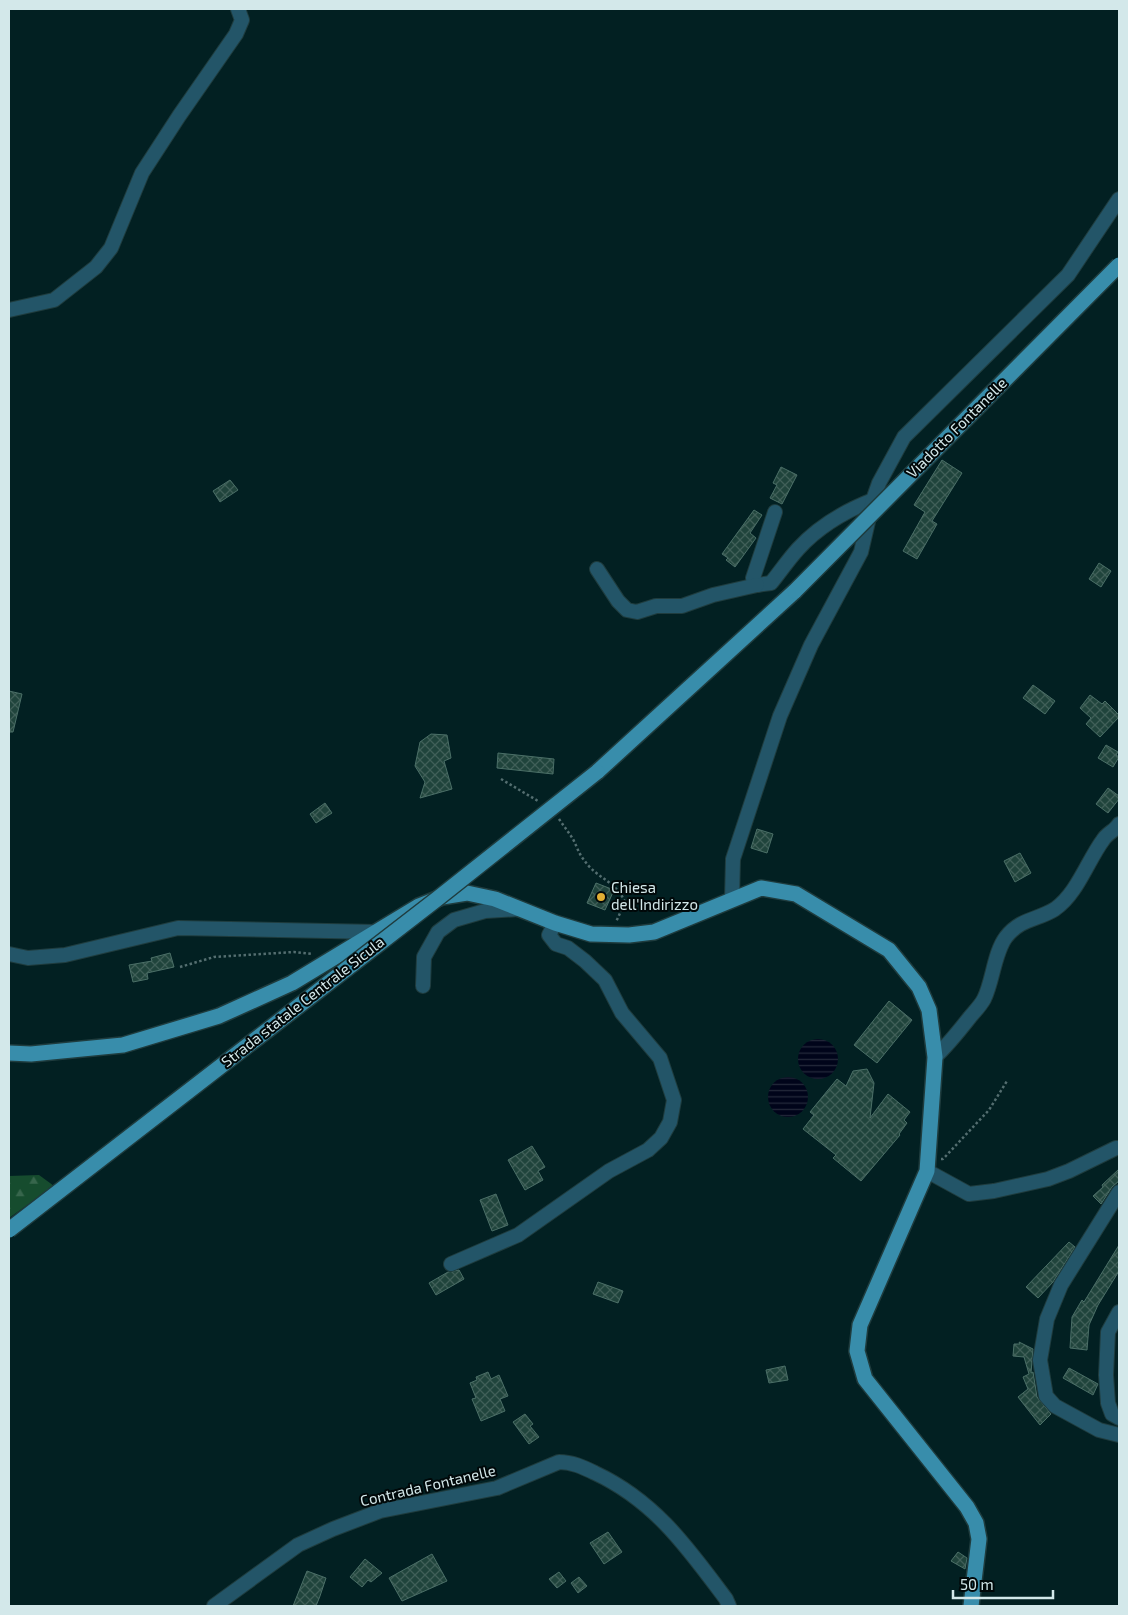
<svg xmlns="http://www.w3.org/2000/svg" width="1128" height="1615" font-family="'Exo 2',sans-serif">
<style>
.forest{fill:url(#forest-firs)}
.water{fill:url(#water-rules)}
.building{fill:url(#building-cross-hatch);stroke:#4b6f67}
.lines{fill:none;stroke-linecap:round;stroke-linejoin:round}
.minor-casing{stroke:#1f3c3e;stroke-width:16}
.major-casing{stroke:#1f3c3e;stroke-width:18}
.path{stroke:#546e70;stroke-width:2.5;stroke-dasharray:2.5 2.5;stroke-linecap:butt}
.minor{stroke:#235568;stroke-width:14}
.major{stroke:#388dab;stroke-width:15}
.major-bridge-casing{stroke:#1f3c3e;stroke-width:18;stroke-linecap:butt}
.major-bridge{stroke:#388dab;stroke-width:15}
.poi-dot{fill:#e2af34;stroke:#000809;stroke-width:2}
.labels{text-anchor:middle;stroke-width:4;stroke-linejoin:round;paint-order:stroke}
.street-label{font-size:15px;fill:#d3e8ea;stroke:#000809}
.poi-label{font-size:15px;fill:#d3e8ea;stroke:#000809;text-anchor:start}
</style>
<defs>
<pattern id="forest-firs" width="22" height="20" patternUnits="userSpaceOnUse" patternTransform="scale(1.25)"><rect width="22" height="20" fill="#164c2e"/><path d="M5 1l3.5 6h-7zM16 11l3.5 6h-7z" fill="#37664c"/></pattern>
<pattern id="water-rules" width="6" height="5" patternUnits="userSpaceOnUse" patternTransform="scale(1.25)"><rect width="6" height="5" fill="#00041a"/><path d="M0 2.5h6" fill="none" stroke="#24293b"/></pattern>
<pattern id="building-cross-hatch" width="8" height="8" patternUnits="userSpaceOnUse" patternTransform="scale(1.25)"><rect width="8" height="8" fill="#20443c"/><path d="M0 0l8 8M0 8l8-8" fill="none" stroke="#405f58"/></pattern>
</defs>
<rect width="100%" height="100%" fill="#022022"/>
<path class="forest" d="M39 1175 54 1186 9 1218V1176Z"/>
<g class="water">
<circle cx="818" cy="1059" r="20"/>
<circle cx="788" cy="1097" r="20"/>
</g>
<g class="building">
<path d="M942 460 962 473 932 521 937 524 917 559 903 551 925 512 914 505Z"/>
<path d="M781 467 797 475 782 504 770 498 777 485 773 483Z"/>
<path d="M230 480 238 490 220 502 213 491Z"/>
<path d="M754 510 762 515 750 533 756 538 735 567 726 560 728 558 722 554Z"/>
<path d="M1099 563 1111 571 1101 587 1089 579Z"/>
<path d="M1033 685 1055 701 1045 714 1023 698Z"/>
<path d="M9 691 22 694 13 732H9Z"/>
<path d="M1090 695 1102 704 1105 701 1119 715V717L1100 737 1086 724 1091 718 1080 708Z"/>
<path d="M431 734 447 735 451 758 444 761 452 789 420 798 425 782 415 766 420 742Z"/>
<path d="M1106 745 1118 752 1116 755 1119 757 1113 767 1098 758Z"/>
<path d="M498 753 554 759 553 774 497 768Z"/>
<path d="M1108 788 1119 796V799L1108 813 1096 804Z"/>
<path d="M325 803 332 813 316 823 310 814Z"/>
<path d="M757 829 773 834 767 853 751 848Z"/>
<path d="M1020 853 1031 873 1015 882 1004 861Z"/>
<path d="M596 883 614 890 605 910 587 903Z"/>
<path d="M170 953 174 967 147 973 148 979 133 982 129 965 152 961 151 958Z"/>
<path d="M889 1001 912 1020 877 1063 854 1045Z"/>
<path d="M867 1069 874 1083 870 1118 888 1094 910 1112 904 1120 907 1123 899 1134 900 1135 861 1181 833 1158 836 1155 803 1129 814 1115 810 1112 837 1079 846 1086 853 1071Z"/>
<path d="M532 1146 545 1167 538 1171 543 1180 525 1190 508 1160Z"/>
<path d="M1119 1169V1181L1112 1187 1101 1204 1093 1196 1103 1187 1102 1185Z"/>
<path d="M496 1194 508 1225 492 1231 480 1200Z"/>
<path d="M1069 1242 1075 1247 1053 1282 1038 1298 1026 1287Z"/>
<path d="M1119 1245V1271L1098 1305 1089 1325 1087 1350 1070 1348 1072 1317 1082 1300 1084 1302Z"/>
<path d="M459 1270 464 1279 436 1295 429 1283 448 1272Z"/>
<path d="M598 1282 623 1291 618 1303 593 1294Z"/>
<path d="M1019 1342 1033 1349 1031 1373 1033 1372 1037 1397 1051 1414 1040 1425 1018 1397 1028 1389 1023 1377 1029 1374 1024 1357 1013 1356 1014 1344H1020Z"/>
<path d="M785 1366 788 1380 769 1383 766 1370Z"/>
<path d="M1069 1368 1098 1384 1093 1395 1063 1378Z"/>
<path d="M488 1372 491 1379 499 1375 508 1396 500 1399 505 1411 481 1421 472 1399 476 1398 470 1383 477 1380 476 1377Z"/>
<path d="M525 1414 533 1424 530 1426 539 1437 529 1444 513 1422Z"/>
<path d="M608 1532 622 1552 604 1564 590 1543Z"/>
<path d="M958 1552 967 1558 965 1569 951 1561Z"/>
<path d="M432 1554 447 1581 402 1601 389 1578Z"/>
<path d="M365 1559 382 1573 371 1582 368 1580 362 1587 350 1577Z"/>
<path d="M307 1571 326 1578 320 1596 316 1606H293Z"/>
<path d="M559 1572 566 1581 557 1588 549 1579Z"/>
<path d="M579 1577 587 1586 578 1593 571 1583Z"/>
</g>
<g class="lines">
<g class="minor-casing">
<g id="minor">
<path d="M9 310 54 300 96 267 111 248 142 173 179 116 236 34 242 20 238 9"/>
<path d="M775 512 753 578 757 585 771 583C780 572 788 560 798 549 818 527 845 511 873 500"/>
<path d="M597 569 618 601 627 610 637 612 656 606H682L713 595 757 585"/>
<path d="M732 899 733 859 780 716 811 645 861 552 873 500 879 483 904 437 1068 275 1119 199"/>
<path d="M9 954 28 958 65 955 178 928 377 932"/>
<path d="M423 986 424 957 438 932 454 920 485 911 519 909"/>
<path d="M935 1057C948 1045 959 1031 970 1017 975 1011 981 1005 984 999 993 981 994 953 1006 937 1021 918 1038 920 1055 909 1077 894 1088 860 1103 840 1107 833 1115 831 1119 824"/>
<path d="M927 1171 969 1194 994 1191 1048 1179 1069 1171 1116 1148H1119"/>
<path d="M1119 1192 1061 1285 1047 1319 1040 1360 1046 1396 1055 1406 1099 1430 1119 1435"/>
<path d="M451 1264 518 1235 609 1171 648 1150 661 1138 670 1122 674 1100 660 1058 622 1013 605 980 585 961 568 948 556 944 549 935 555 923"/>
<path d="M1119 1312 1108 1332 1106 1375 1108 1403 1112 1414 1119 1418"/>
<path d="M214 1606 298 1545 333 1529 380 1511 497 1488 559 1462C572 1462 583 1467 595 1473 655 1501 688 1548 726 1599L729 1606"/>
</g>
</g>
<g class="major-casing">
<g id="major">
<path d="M597 772 795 591"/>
<path d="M9 1053 31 1054 123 1045 219 1016 292 983 419 906 442 897 467 893 495 899 555 923 591 934 629 935 654 932 761 888 796 894 889 950 919 987 929 1010 935 1057 927 1171 860 1325 857 1351 865 1379 967 1507 976 1523 979 1539 971 1606"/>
</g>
</g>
<g class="path">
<path d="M501 779 538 801"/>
<path d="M559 819C563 825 567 830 571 836 576 843 578 853 584 860 597 879 615 880 625 902L616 922"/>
<path d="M180 967 214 957 294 952 312 954"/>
<path d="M941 1159H943L989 1110 1007 1081"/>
</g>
<use href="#minor" class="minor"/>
<use href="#major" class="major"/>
<g class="major-bridge-casing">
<g id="major-bridge">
<path d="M795 591 1119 265"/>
<path d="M9 1230 437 899 597 772"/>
</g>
</g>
<use href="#major-bridge" class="major-bridge"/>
</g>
<circle class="poi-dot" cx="601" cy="897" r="5"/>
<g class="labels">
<g class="street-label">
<text transform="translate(957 428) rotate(-45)" y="5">Viadotto Fontanelle</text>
<text transform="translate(303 1002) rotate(-38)" y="5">Strada statale Centrale Sicula</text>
<text transform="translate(428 1486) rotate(-13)" y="5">Contrada Fontanelle</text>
</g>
<g class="poi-label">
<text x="611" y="893">Chiesa<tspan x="611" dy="17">dell'Indirizzo</tspan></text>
</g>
</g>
<rect width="1128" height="1615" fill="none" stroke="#d3e8ea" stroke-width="20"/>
<path d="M953 1590v8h100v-8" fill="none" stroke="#d3e8ea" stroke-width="2.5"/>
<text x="960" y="1590" font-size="15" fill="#d3e8ea" stroke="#000809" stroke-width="4" paint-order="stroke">50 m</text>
</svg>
